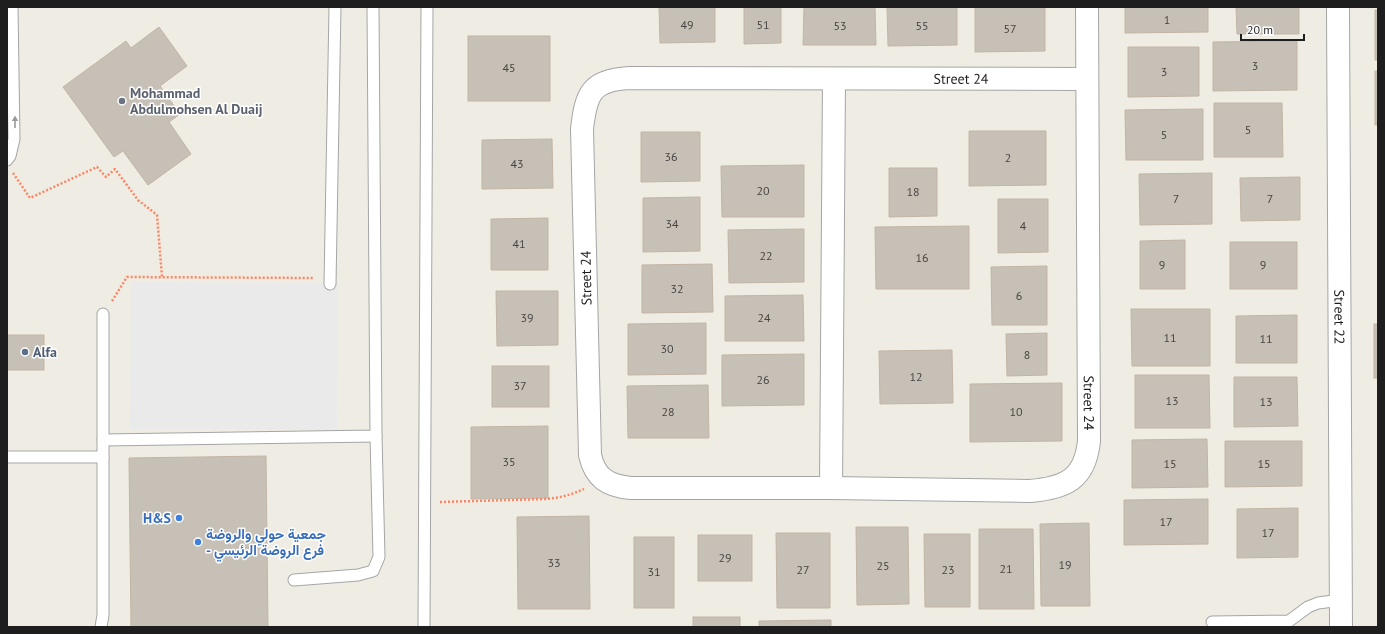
<svg xmlns="http://www.w3.org/2000/svg" width="1385" height="634" font-family="'PT Sans',Vazirmatn,sans-serif">
<style>
.parking{fill:#eaeaea}
.building{fill:#c7c0b6;stroke:#c2b4a4}
.lines{fill:none;stroke-linecap:round;stroke-linejoin:round}
.lane-casing{stroke:#a5a5a5;stroke-width:13}
.street-casing{stroke:#a5a5a5;stroke-width:24}
.path{stroke:#ff8464;stroke-width:2.5;stroke-dasharray:2 2;stroke-linecap:butt}
.lane{stroke:#fff;stroke-width:11}
.street{stroke:#fff;stroke-width:22}
.oneway{fill:#9a9a9a}
.worship-dot{fill:#6b7280;stroke:#fff;stroke-width:1.5}
.service-dot{fill:#5c6f8a;stroke:#fff;stroke-width:1.5}
.shop-dot{fill:#3f7fe0;stroke:#fff;stroke-width:1.5}
.labels{text-anchor:middle;stroke-width:3;stroke-linejoin:round;paint-order:stroke}
.number-label{font-size:12px;fill:#484644}
.street-label{font-size:14px;fill:#1e1e1e;stroke:#fff}
.worship-label{font-size:14px;font-weight:bold;fill:#5b616d;stroke:#fff;text-anchor:start}
.service-label{font-size:14px;font-weight:bold;fill:#4e5e75;stroke:#fff;text-anchor:start}
.shop-label{font-size:14px;font-weight:bold;fill:#366cbe;stroke:#fff;text-anchor:end}
</style>
<rect width="100%" height="100%" fill="#efede3"/>
<path class="parking" d="M131 282 338 283 337 430 130 429Z"/>
<g class="building">
<path d="M659 7H715V42L660 43Z"/>
<path d="M744 7H781V43L744 44Z"/>
<path d="M804 7H875L876 45H803Z"/>
<path d="M887 7H957V45L888 46Z"/>
<path d="M975 7H1045V51L975 52Z"/>
<path d="M1125 7H1208V32L1125 33Z"/>
<path d="M1236 7H1299V34H1237Z"/>
<rect x="1375" y="10" width="3" height="50"/>
<path d="M159 27 187 66 160 86 180 114 169 122 191 154 148 185 123 151 114 157 63 87 126 41 131 48Z"/>
<rect x="468" y="36" width="82" height="65"/>
<path d="M1297 41V90L1213 91V42Z"/>
<path d="M1128 47H1199V96L1128 97Z"/>
<rect x="1375" y="71" width="3" height="54"/>
<path d="M1214 103H1282L1283 157H1214Z"/>
<path d="M1203 109V160H1126L1125 110Z"/>
<path d="M969 131H1046V185L969 186Z"/>
<path d="M641 132H700V181L641 182Z"/>
<path d="M552 139 553 188 482 189V140Z"/>
<path d="M804 165V217H722L721 166Z"/>
<path d="M889 168H937V216L889 217Z"/>
<path d="M1212 173V224L1140 225 1139 174Z"/>
<path d="M1300 177V220L1241 221 1240 178Z"/>
<path d="M700 197V251L643 252V198Z"/>
<path d="M998 199H1048V252L998 253Z"/>
<path d="M548 218V270H491V219Z"/>
<path d="M969 226V289H876L875 227Z"/>
<path d="M804 229V282L729 283 728 230Z"/>
<path d="M1185 240V289H1140V241Z"/>
<rect x="1230" y="242" width="67" height="47"/>
<path d="M712 264 713 312 642 313V265Z"/>
<path d="M1047 266V325H992L991 267Z"/>
<path d="M496 291H558V345L497 346Z"/>
<path d="M803 295 804 341H725V296Z"/>
<path d="M1131 309H1210V366H1132Z"/>
<path d="M1297 315V363H1236V316Z"/>
<path d="M706 323V374L628 375V324Z"/>
<rect x="1374" y="324" width="4" height="54"/>
<path d="M1047 333V375L1007 376 1006 334Z"/>
<rect x="7" y="335" width="37" height="35"/>
<path d="M952 350 953 403 880 404 879 351Z"/>
<path d="M804 354V405L722 406V355Z"/>
<rect x="492" y="366" width="57" height="41"/>
<path d="M1135 375H1209L1210 428H1135Z"/>
<path d="M1234 377H1297L1298 426 1234 427Z"/>
<path d="M1062 383V441L970 442V384Z"/>
<path d="M708 385 709 438H628L627 386Z"/>
<path d="M548 426V498L471 499V427Z"/>
<path d="M1207 439 1208 487 1132 488V440Z"/>
<path d="M1225 441H1302V486L1225 487Z"/>
<path d="M266 456 268 627H131L129 458Z"/>
<path d="M1208 499V544L1124 545V500Z"/>
<path d="M1298 508V557L1237 558V509Z"/>
<path d="M589 516 590 609H518L517 517Z"/>
<path d="M1089 523 1090 606H1041L1040 524Z"/>
<path d="M856 527H908L909 604 857 605Z"/>
<path d="M979 529H1033L1034 609H979Z"/>
<path d="M776 533H830V608H777Z"/>
<path d="M924 534H970V607H925Z"/>
<rect x="698" y="535" width="54" height="46"/>
<rect x="634" y="537" width="40" height="71"/>
<rect x="693" y="617" width="47" height="10"/>
<path d="M831 620V627H759V621Z"/>
</g>
<g class="lines">
<g class="lane-casing">
<g id="lane">
<path d="M7 160 10 156 14 139 12 7"/>
<path d="M330 284 335 7"/>
<path d="M103 440 376 436 373 7"/>
<path d="M7 457H103"/>
<path d="M294 580 358 575 373 571 379 557 376 436"/>
<path d="M1212 622 1289 621 1308 607 1318 603 1341 600"/>
<path d="M101 627 103 615V314"/>
<path d="M424 627 427 7"/>
</g>
</g>
<g class="street-casing">
<g id="street">
<path id="s1" d="M1087 7 1089 441C1085 479 1066 488 1030 491L831 488H631C608 486 595 478 590 455L582 129C586 94 591 80 629 78L1087 79"/>
<path id="s2" d="M1338 7 1341 627"/>
<path d="M831 488 834 79"/>
</g>
</g>
<g class="path">
<path d="M13 173 30 198 97 167 106 177 115 169 138 200 157 215 162 277"/>
<path d="M112 301 127 277 314 278"/>
<path d="M440 502 545 499C559 498 571 495 584 489"/>
</g>
<use href="#lane" class="lane"/>
<use href="#street" class="street"/>
</g>
<defs><path id="oneway-solid" d="M-6-.8H1V-3.2L6.5 0L1 3.2V.8H-6Z"/></defs>
<use class="oneway" href="#oneway-solid" transform="translate(15 122) rotate(-90)"/>
<circle class="worship-dot" cx="122" cy="101" r="4"/>
<circle class="service-dot" cx="25" cy="352" r="4"/>
<g class="shop-dot">
<circle cx="179" cy="518" r="4"/>
<circle cx="198" cy="542" r="4"/>
</g>
<g class="labels">
<g class="number-label">
<text x="1167" y="24">1</text>
<text x="687" y="29">49</text>
<text x="763" y="29">51</text>
<text x="840" y="30">53</text>
<text x="922" y="30">55</text>
<text x="1010" y="33">57</text>
<text x="1255" y="70">3</text>
<text x="509" y="72">45</text>
<text x="1164" y="76">3</text>
<text x="1248" y="134">5</text>
<text x="1164" y="139">5</text>
<text x="671" y="161">36</text>
<text x="1008" y="162">2</text>
<text x="517" y="168">43</text>
<text x="763" y="195">20</text>
<text x="913" y="196">18</text>
<text x="1176" y="203">7</text>
<text x="1270" y="203">7</text>
<text x="672" y="228">34</text>
<text x="1023" y="230">4</text>
<text x="519" y="248">41</text>
<text x="766" y="260">22</text>
<text x="922" y="262">16</text>
<text x="1162" y="269">9</text>
<text x="1263" y="269">9</text>
<text x="677" y="293">32</text>
<text x="1019" y="300">6</text>
<text x="527" y="322">39</text>
<text x="764" y="322">24</text>
<text x="1170" y="342">11</text>
<text x="1266" y="343">11</text>
<text x="667" y="353">30</text>
<text x="1027" y="359">8</text>
<text x="916" y="381">12</text>
<text x="763" y="384">26</text>
<text x="520" y="390">37</text>
<text x="1172" y="405">13</text>
<text x="1266" y="406">13</text>
<text x="668" y="416">28</text>
<text x="1016" y="416">10</text>
<text x="509" y="466">35</text>
<text x="1170" y="468">15</text>
<text x="1264" y="468">15</text>
<text x="1166" y="526">17</text>
<text x="1268" y="537">17</text>
<text x="725" y="562">29</text>
<text x="554" y="567">33</text>
<text x="1065" y="569">19</text>
<text x="883" y="570">25</text>
<text x="1006" y="573">21</text>
<text x="803" y="574">27</text>
<text x="948" y="574">23</text>
<text x="654" y="576">31</text>
</g>
<g class="street-label">
<text dy="5" stroke="none"><textPath href="#s1" startOffset="1715">Street 24</textPath></text>
<text transform="translate(586 278) rotate(-91)" y="5">Street 24</text>
<text dy="5" stroke="none"><textPath href="#s2" startOffset="310">Street 22</textPath></text>
<text dy="5" stroke="none"><textPath href="#s1" startOffset="396">Street 24</textPath></text>
</g>
<g class="worship-label">
<text x="130" y="98">Mohammad<tspan x="130" dy="16">Abdulmohsen Al Duaij</tspan></text>
</g>
<g class="service-label">
<text x="33" y="357">Alfa</text>
</g>
<g class="shop-label">
<text x="171" y="523">H&amp;S</text>
<text x="206" y="539" text-anchor="start">جمعية حولي والروضة<tspan x="206" dy="16">- فرع الروضة الرئيسي</tspan></text>
</g>
</g>
<rect width="1385" height="634" fill="none" stroke="#1e1e1e" stroke-width="16"/>
<path d="M1241 34v6h63v-6" fill="none" stroke="#1e1e1e" stroke-width="2"/>
<text x="1247" y="34" font-size="12" fill="#1e1e1e" stroke="#ffffff" stroke-width="3" paint-order="stroke">20 m</text>
</svg>
